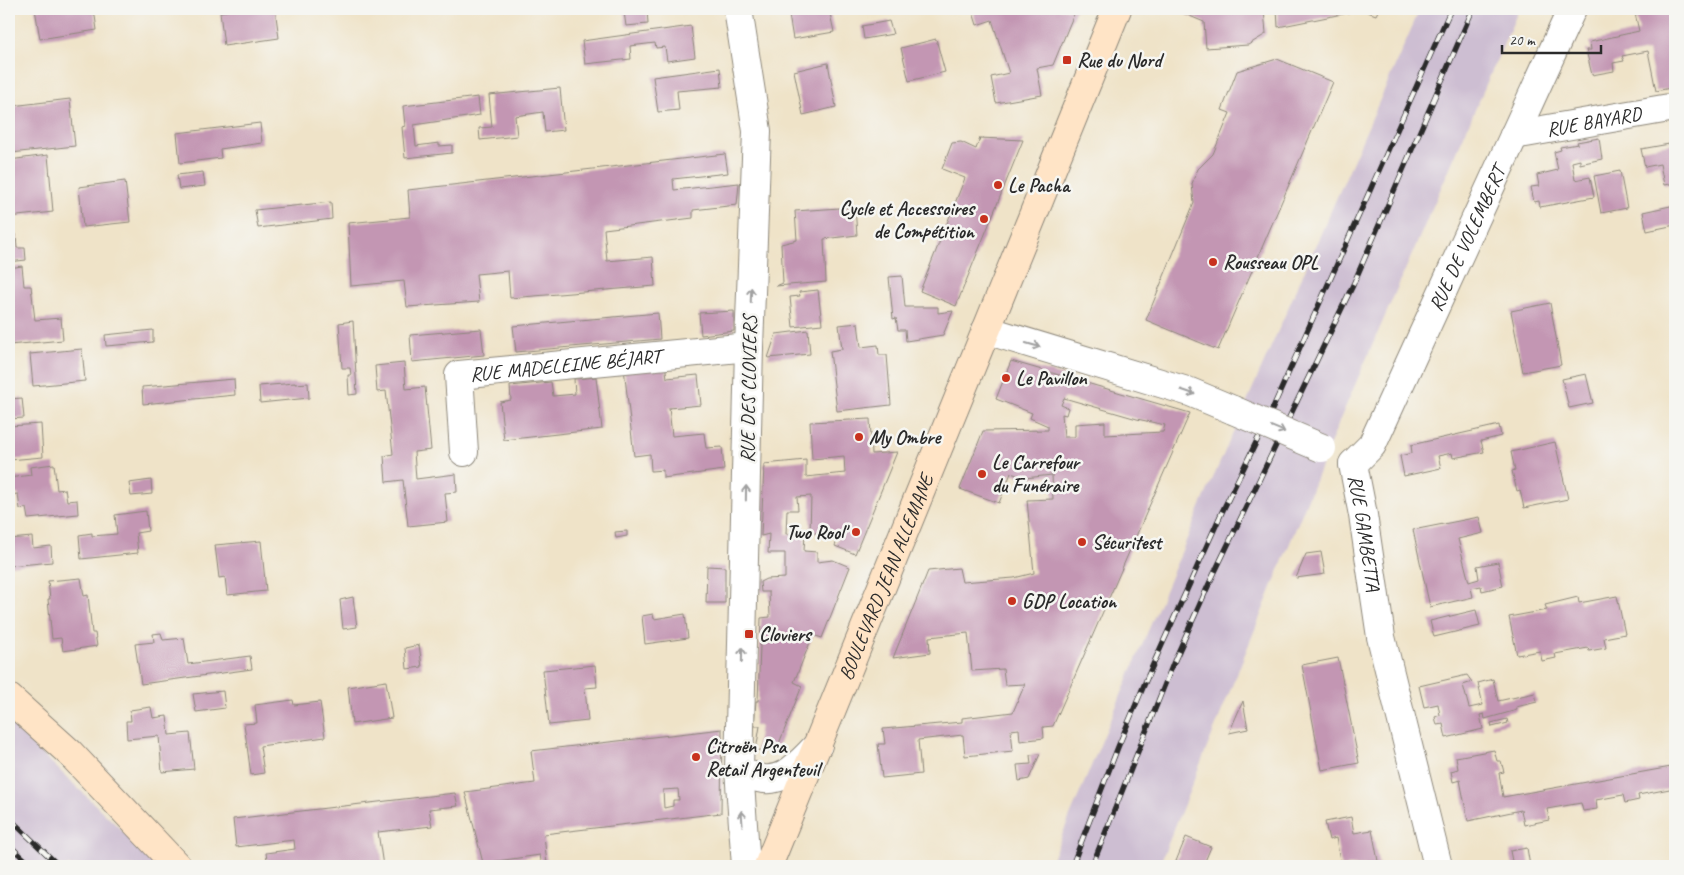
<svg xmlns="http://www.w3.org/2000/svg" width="1684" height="875" font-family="Caveat,sans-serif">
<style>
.industrial{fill:#cdbed2}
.building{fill:#c396b3;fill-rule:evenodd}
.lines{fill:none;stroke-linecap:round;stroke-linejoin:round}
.minor-casing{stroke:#8d877a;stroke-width:30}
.tertiary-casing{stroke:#8d877a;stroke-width:30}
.secondary-casing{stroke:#8d877a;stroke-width:30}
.minor{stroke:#fff;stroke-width:28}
.tertiary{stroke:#fff;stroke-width:28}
.secondary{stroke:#ffe4c6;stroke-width:28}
.rail-casing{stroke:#2b2b2b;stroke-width:5.5}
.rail{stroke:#f6f6f2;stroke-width:4;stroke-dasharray:11;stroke-linecap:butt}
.minor-bridge-casing{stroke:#8d877a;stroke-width:30;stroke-linecap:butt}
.minor-bridge{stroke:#fff;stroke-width:28}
.oneway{stroke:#a0a0a0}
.poi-dot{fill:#c8321e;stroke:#f6f6f2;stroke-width:2}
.labels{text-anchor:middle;stroke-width:5;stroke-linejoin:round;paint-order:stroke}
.poi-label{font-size:20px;font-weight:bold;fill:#2b2b2b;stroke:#f6f6f2;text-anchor:start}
.street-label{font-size:20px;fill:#2b2b2b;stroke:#f6f6f2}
</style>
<rect width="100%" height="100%" fill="#f6f6f2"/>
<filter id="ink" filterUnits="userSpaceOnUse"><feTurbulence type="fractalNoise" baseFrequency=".02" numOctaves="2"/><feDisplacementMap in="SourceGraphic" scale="10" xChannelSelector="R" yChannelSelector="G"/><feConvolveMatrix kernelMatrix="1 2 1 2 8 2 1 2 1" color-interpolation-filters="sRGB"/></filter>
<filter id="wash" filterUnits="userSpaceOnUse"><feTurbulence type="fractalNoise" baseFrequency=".0096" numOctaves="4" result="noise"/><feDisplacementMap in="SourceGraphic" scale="20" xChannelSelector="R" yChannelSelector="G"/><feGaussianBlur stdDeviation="1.12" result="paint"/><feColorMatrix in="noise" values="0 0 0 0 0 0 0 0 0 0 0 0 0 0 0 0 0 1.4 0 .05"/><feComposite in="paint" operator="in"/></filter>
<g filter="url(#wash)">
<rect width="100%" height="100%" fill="#efe3c8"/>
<g class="industrial">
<path d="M1420 9H1519L1341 417 1159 866H1049L1202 503Z"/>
<path d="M9 722 159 866H9Z"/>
</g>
<g id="blocks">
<g class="building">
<path d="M35 9H94L97 30 40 39Z"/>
<path d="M238 9H275L279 38 224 46 220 12Z"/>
<path d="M647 9 648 24 626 26 624 12Z"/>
<path d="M788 9H829L834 32 793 39Z"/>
<path d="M972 9H1076L1053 65 1037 68 1042 95 996 103 991 77 1009 73 992 20 977 25Z"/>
<path d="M1173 9H1264L1266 34 1248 45 1206 48 1204 22Z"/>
<path d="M1277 9H1379L1376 15 1362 10 1278 27Z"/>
<path d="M1634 9H1675V58L1670 59 1675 87 1656 91 1648 51 1622 56 1624 61 1613 63 1614 71 1592 75 1586 50H1591L1590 42 1639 31Z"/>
<path d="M889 21 893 34 864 39 862 26Z"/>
<path d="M691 26 695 57 667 61 665 47 656 48 655 43 630 46 631 59 585 64 582 41Z"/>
<path d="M936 39 945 72 909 81 901 48Z"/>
<path d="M1277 59 1333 82 1218 350 1146 320 1194 203 1192 184 1194 178 1198 169 1213 154 1230 113 1222 110 1237 71Z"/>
<path d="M828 63 836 107 803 115 794 71Z"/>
<path d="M720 68 722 87 677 91 679 110 658 112 653 77Z"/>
<path d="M9 87 12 106 70 99 75 146 11 153 9 132Z"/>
<path d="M560 88 564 130 545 132 543 112 515 116 517 136 480 140 479 128 492 127 489 95Z"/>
<path d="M478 97 480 115 414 125 416 146 439 143V146L452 145V153L405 158 402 127 405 126 403 106Z"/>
<path d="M260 123 262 143 220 149 221 158 180 163 177 133Z"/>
<path d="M980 138 1023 140 956 306 920 291 965 178 942 169 952 143 961 142 976 149Z"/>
<path d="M1599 138 1602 159 1580 164V160L1572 162 1575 180 1590 177 1594 197 1540 207 1539 201 1534 202 1531 187 1539 186 1537 175 1558 170 1554 152 1561 150 1560 147 1578 144 1577 142Z"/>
<path d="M1675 143V183L1664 185 1660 164 1645 167 1641 149Z"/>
<path d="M725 154 728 173 673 179 674 190 739 183 737 205 693 210V218L604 229 607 261 653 257 655 286 510 298 508 271 476 274 479 302 407 307 404 281 351 286 348 223 410 217 408 190Z"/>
<path d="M48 155 53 212 9 217V160Z"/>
<path d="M1620 171 1627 208 1601 213 1594 176Z"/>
<path d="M203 172 205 186 179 189 177 175Z"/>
<path d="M125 181 130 222 83 227 79 187Z"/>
<path d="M331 202 332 219 258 228 255 210Z"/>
<path d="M1675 205V225L1647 231 1643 212Z"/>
<path d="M855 207 857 235 824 239 826 282 776 286 783 283 781 244 797 240 795 211Z"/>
<path d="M16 235 17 248H25L26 260 9 262V236Z"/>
<path d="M22 266 24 286H31L35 320 61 318 63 340 9 345V268Z"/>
<path d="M902 276 905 307H938V313L953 311 943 335 906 341 905 330H898L896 318 893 319 889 277Z"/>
<path d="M818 290 822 324 793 327 790 297 800 296 799 292Z"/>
<path d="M1550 303 1561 365 1523 372 1511 311Z"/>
<path d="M734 311V331L701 335 699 313Z"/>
<path d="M658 313 660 339 516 352 513 326Z"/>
<path d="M353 321 357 394 349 395 348 375H351L350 368H342L339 323Z"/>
<path d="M858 323 861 347 878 345 879 355H887L891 405 837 411 830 351 842 349 839 325Z"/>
<path d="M481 329 484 355 412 362 410 335Z"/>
<path d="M153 330V342L106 346 105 335Z"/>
<path d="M808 330 810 354 768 358 776 334Z"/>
<path d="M82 349 85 381 33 386 30 354Z"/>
<path d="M1011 361 1190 413 1053 726 1043 727 1044 738 1020 741 1019 729 1011 730 1013 751 965 756 963 735 918 740 921 774 882 778 878 744H885L883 729 962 722V718L1013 712 1025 684 1005 685 1003 669 972 671 968 633 929 637 930 653 893 658 928 571 959 568 962 582 1014 578 1034 573 1027 500 1053 499 1052 475 1025 478 1011 473 999 503 960 489 983 431 1048 430V426L1030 418 1032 413 996 399ZM1064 398 1137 419 1165 425 1163 432 1105 435V422L1075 424V437H1064L1062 414 1066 415 1068 408 1061 405Z"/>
<path d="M404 363 406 389 425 387 431 450 414 452 416 479 456 474 457 492 445 493 448 522 408 526 403 480 386 482 384 456 393 454 386 391 377 392 375 366Z"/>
<path d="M665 363 667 378 698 375 701 405 669 408 672 436 704 433 706 448 722 447 724 470 663 478V470L651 471 650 454 634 456 624 368Z"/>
<path d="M1586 374 1593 403 1569 408 1562 379Z"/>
<path d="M596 377 602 429 504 440 500 402 511 400 510 386 551 382 553 396 565 395 575 394 574 379Z"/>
<path d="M234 379 235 395 143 404 142 387Z"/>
<path d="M295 383V384L308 383 309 398 260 403 259 386Z"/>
<path d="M22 398 24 418 9 419V399Z"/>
<path d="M870 419 872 454 897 452 855 554 835 546 840 533H810L811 496 797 497 798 510H787L786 534 805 533 804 551 817 552V562L833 560 850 567 822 638 813 635 794 682 802 686 776 751 756 750 760 726H754L756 701H758L761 618 770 617 769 592H761L760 582 766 579 785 578V553H768L769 534 761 536 764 464 806 460V477L845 473 844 456 812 459 810 422Z"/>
<path d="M41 424 43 457 9 460V426Z"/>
<path d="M1499 425 1501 436 1481 441 1484 452 1453 458 1452 453 1438 456 1441 468 1404 476 1400 456 1412 453 1411 445Z"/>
<path d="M1555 442 1568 499 1524 508 1520 490 1517 491 1512 471 1515 470 1511 452Z"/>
<path d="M54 464 57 490 65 489 67 501 77 500 78 514 28 519 26 508 20 509 18 494 9 495V478L31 475 30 467Z"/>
<path d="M151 480 152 494 131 496 129 483Z"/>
<path d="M146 511 148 531 136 533 138 553 81 559 79 535 92 533V536L117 534 115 515Z"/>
<path d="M1479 517 1483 533 1458 539 1469 582 1479 579 1477 566 1498 562 1503 586 1482 591 1481 586 1471 588 1473 597 1430 607 1413 530Z"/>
<path d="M627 531V536L616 538 615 532Z"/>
<path d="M32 537 33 548 51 546 52 562 9 566V539Z"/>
<path d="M261 541 266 591 227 595 225 577 219 578 215 545Z"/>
<path d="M1321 552 1325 574 1296 578 1306 554Z"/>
<path d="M707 566 725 567V603H706Z"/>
<path d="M81 578 84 596 88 595 92 633H95L97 646 63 651 61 638 52 639 48 599H50L48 581Z"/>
<path d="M1617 596 1625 634 1604 638 1606 648 1589 651 1588 648 1555 654 1556 658 1542 661 1540 651 1517 655 1509 617 1547 610 1545 605 1578 597 1579 603Z"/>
<path d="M353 597 357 627 343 629 340 600Z"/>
<path d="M1476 610 1480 626 1434 637 1430 621Z"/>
<path d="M653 614 654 619 685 614 688 638 645 644 642 616Z"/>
<path d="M161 633 163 640 184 638 188 664 250 656 252 669 141 684 135 644 154 642 153 634Z"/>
<path d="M419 645 422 667 407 669 405 648Z"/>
<path d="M1338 658 1359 763 1322 770 1302 665Z"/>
<path d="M595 665 597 687 585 688 588 721 549 725 543 670Z"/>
<path d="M1467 675 1472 682 1463 685 1469 708 1483 705 1478 683 1493 679 1498 701 1535 693 1537 702 1516 707 1517 710 1485 719 1484 714 1480 715 1483 729 1446 738 1443 724 1437 725 1435 717 1440 715 1438 704 1424 707 1419 686Z"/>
<path d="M386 681 392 718 352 724 348 687Z"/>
<path d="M223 691 225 708 196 712 193 694Z"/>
<path d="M293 700 294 705 320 702 325 737 260 746 264 773 251 775 244 724 257 723 255 705Z"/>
<path d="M1243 701 1248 729 1229 733Z"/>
<path d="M151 707 153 718 167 716 169 735 190 733 194 769 162 772 159 736 127 739 126 721H131L130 710Z"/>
<path d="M1507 719 1508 723 1492 727 1491 723Z"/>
<path d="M722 729 721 813 544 834 547 865 542 866 540 855 483 863 465 792 535 783 531 751ZM678 789 679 800H673V806L664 808 663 790Z"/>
<path d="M1494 750 1497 761H1501L1504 772 1499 773 1503 797 1671 767 1675 788 1638 795 1639 800 1625 803 1623 795 1596 800 1597 809 1583 811 1581 803 1547 809 1549 820 1524 825 1521 810 1468 821 1460 780 1453 782 1451 771 1458 769 1456 757Z"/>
<path d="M1040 754 1029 779 1019 781 1017 765 1031 764 1030 755Z"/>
<path d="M455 793 458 806 429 809 432 826 378 832 383 866H268L266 853 295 849 294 840 236 847 233 819Z"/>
<path d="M1351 817 1354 833 1372 830 1379 866H1341L1336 838 1329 840 1325 822Z"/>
<path d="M1186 837 1211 847 1203 866H1174Z"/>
<path d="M1527 848 1530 866H1513L1510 851Z"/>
<path d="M973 862V866H946V865Z"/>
</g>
</g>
</g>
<g filter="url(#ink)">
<use href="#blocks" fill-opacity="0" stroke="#8d877a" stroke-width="1"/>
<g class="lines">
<g class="minor-casing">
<g id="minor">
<path id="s1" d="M1514 135 1675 107"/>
<path d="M986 330 1190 392 1233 410"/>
<path id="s2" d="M464 452 459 375 749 347"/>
<path id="s3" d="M1353 464 1372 445 1572 9"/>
<path id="s4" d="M1353 464 1363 515 1381 637 1438 866"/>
</g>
</g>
<g class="tertiary-casing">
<g id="tertiary">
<path d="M738 9 757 131 749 347 739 770 746 866"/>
<path d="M739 770C745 773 752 776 758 778 784 785 801 761 818 745"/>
</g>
</g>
<g class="secondary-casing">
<g id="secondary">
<path d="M9 698 70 753 177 866"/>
<path id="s5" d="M768 866 1117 9"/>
</g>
</g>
<use href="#minor" class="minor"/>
<use href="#tertiary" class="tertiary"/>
<use href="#secondary" class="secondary"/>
<g class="rail-casing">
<g id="rail">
<path d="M9 818 59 866"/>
<path d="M9 845 32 866"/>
<path d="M1072 866 1118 747 1147 678 1222 512 1271 412 1451 9"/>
<path d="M1092 866 1173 664 1209 584 1353 285 1473 9"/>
</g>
</g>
<use href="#rail" class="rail"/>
<g class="minor-bridge-casing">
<path id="minor-bridge" d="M1233 410 1322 448"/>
</g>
<use href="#minor-bridge" class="minor-bridge"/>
</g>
<defs><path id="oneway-shaft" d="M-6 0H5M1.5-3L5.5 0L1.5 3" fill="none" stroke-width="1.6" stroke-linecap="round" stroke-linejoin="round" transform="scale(1.25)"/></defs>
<g class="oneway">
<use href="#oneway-shaft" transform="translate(751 295) rotate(-88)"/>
<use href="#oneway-shaft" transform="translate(1033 345) rotate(16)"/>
<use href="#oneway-shaft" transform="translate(1188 392) rotate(19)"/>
<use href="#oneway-shaft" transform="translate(1278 429) rotate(23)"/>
<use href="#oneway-shaft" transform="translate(746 493) rotate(-89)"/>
<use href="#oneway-shaft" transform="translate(742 655) rotate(-89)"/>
<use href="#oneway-shaft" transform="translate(742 818) rotate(-94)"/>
</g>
</g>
<g class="poi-dot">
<rect x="1062" y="55" width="10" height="10" rx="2.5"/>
<circle cx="998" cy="185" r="5"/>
<circle cx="984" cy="219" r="5"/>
<circle cx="1213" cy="262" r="5"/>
<circle cx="1006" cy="378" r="5"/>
<circle cx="859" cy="437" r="5"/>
<circle cx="982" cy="474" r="5"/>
<circle cx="856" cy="532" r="5"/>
<circle cx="1082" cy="542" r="5"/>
<circle cx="1012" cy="601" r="5"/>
<rect x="744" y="629" width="10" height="10" rx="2.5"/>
<circle cx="696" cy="757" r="5"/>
</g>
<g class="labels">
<g class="poi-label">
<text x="1077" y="67">Rue du Nord</text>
<text x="1008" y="192">Le Pacha</text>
<text x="974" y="215" text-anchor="end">Cycle et Accessoires<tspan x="974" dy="23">de Compétition</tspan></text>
<text x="1223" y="269">Rousseau OPL</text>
<text x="1016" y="385">Le Pavillon</text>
<text x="869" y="444">My Ombre</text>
<text x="992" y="469">Le Carrefour<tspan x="992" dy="23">du Funéraire</tspan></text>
<text x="846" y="539" text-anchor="end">Two Rool'</text>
<text x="1092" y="549">Sécuritest</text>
<text x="1022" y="608">GDP Location</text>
<text x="759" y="641">Cloviers</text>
<text x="706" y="753">Citroën Psa<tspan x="706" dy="23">Retail Argenteuil</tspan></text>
</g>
<g class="street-label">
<text dy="7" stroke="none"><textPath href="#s1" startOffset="81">RUE BAYARD</textPath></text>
<text dy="7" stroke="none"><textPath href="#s3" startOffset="254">RUE DE VOLEMBERT</textPath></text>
<text dy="7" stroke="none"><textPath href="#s2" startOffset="184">RUE MADELEINE BÉJART</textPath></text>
<text transform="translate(748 389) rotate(-89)" y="7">RUE DES CLOVIERS</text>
<text dy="7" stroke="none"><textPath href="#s4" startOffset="70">RUE GAMBETTA</textPath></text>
<text dy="7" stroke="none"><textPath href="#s5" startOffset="312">BOULEVARD JEAN ALLEMANE</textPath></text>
</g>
</g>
<rect width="1684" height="875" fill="none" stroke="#f6f6f2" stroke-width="30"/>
<path d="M1502 45v8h99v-8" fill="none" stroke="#2b2b2b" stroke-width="2.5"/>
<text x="1509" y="45" font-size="15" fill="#2b2b2b" stroke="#f6f6f2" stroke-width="4" paint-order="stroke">20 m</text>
</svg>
